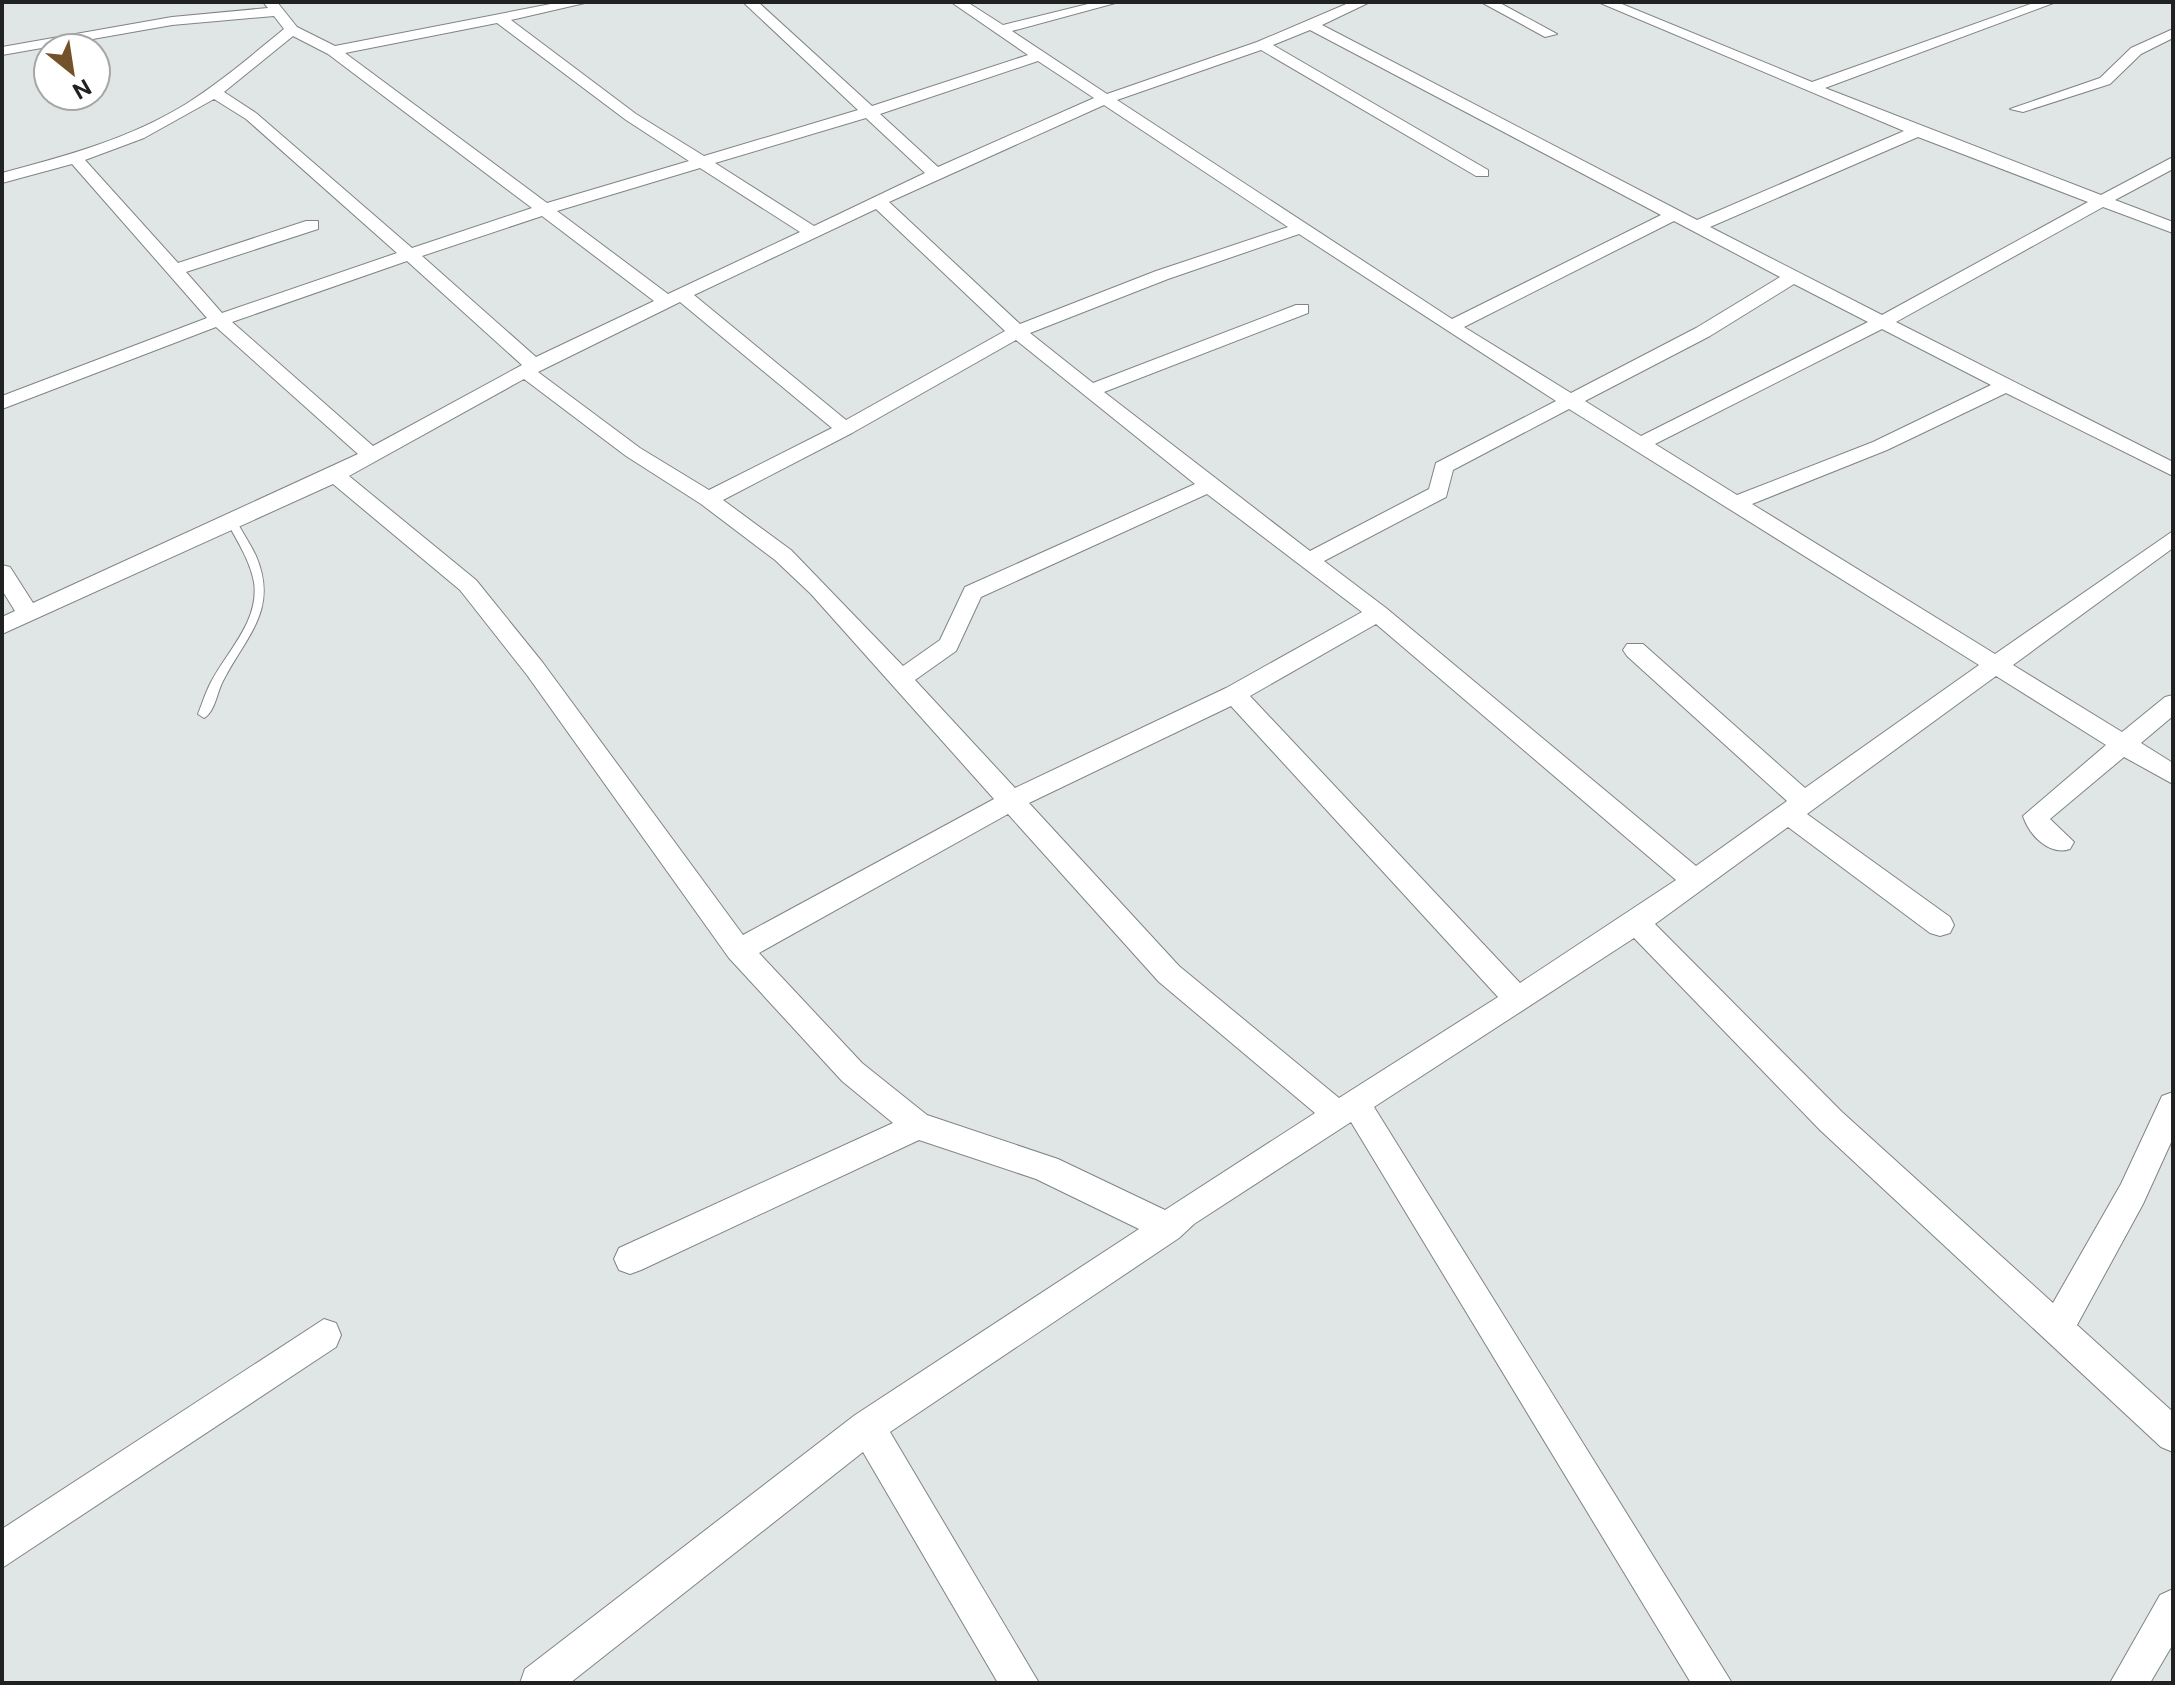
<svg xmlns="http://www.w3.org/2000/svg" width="2175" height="1685" font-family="'Public Sans',sans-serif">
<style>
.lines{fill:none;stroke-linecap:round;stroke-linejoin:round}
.service-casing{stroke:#808485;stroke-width:2}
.minor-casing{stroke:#808485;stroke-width:2}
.service{fill:#fff;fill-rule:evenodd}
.minor{fill:#fff;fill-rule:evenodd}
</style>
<rect width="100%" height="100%" fill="#e0e5e5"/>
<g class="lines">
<g class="service-casing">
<path id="service" d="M233 521 238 524C244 535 251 545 256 556 279 610 246 636 223 681 217 692 215 712 204 718L198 714C202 704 205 694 210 684 226 652 260 621 254 582 250 561 238 542 228 524Z"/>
</g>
<g class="minor-casing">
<g id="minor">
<path d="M263 2H277L297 27 335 46 561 2H589L511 20 636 114 704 156 858 110 743 2H758L872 106 1028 55 951 2H967L1003 25 1096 2H1119L1012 31 1107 94 1257 42 1351 2H1370L1322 25 1697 220 1904 131 1598 2H1617L1812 82 2036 2H2056L1825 88 2101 195 2173 157V169L2115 200 2173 222V233L2103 207 1896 322 2173 462V476L2006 393 1887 450 1752 504 1995 654 2173 531V548L2013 665 2122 732 2165 697 2173 695V716L2141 743 2173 763V784L2124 757 2050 819 2074 842 2070 849C2049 856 2029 835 2023 816L2106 745 1996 676 1807 814 1950 917 1954 925 1950 933 1940 936 1930 933 1788 827 1655 924 1842 1112 2053 1303 2121 1184 2162 1096 2173 1092V1138L2143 1204 2077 1325 2173 1412V1452L2161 1447 1820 1130 1634 938 1374 1107 1732 1683H1691L1351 1122 1194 1224 1179 1238 890 1432 1039 1683H998L863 1452 570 1683H520L525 1669 855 1415 1139 1229 1036 1179 919 1140 641 1270 630 1274 619 1270 614 1259 619 1248 893 1123 842 1081 729 958 527 675 460 590 333 484 2 634V617L15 611 2 590V565L10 567 33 603 358 454 216 327 2 409V396L207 318 72 164 2 183V173C66 156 129 139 186 104 221 82 252 55 284 29L274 16 172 25 2 55V47L172 17 268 8ZM497 23 626 120 689 161 547 203 345 53ZM1310 30 1661 215 1452 319 1117 100 1261 50 1476 176H1488V170L1273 45ZM293 36 328 54 532 208 412 248 256 113 224 92ZM1038 61 1094 98 938 167 880 114ZM214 99 246 119 397 253 222 313 186 272 318 229V221H306L178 263 85 160 144 138ZM1104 105 1288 227 1156 271 1020 324 889 202ZM866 118 925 173 814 226 715 163ZM1918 137 2088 202 1882 315 1710 227ZM700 168 800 232 668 294 557 211ZM876 209 1005 331 846 420 694 295ZM542 216 654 301 536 357 422 256ZM1674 221 1780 277 1696 328 1571 393 1464 327ZM1299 234 1556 401 1436 463 1429 489 1310 551 1104 392 1308 313V305H1296L1093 383 1030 333 1168 279ZM407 261 522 365 373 446 232 322ZM1794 284 1868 322 1641 436 1585 401 1710 336ZM680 302 832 428 709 490 640 448 538 372ZM1882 329 1991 385 1873 442 1737 495 1655 444ZM1016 340 1195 484 965 587 940 640 903 666 791 550 723 500 852 433ZM524 379 626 456 701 504 775 560 811 594 994 799 743 935 543 663 476 580 349 476ZM1569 409 1979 665 1805 788 1643 644H1627L1623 650 1627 656 1787 801 1696 866 1386 608 1324 561 1446 497 1453 470ZM1207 494 1362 612 1226 688 1015 788 915 680 956 651 981 597ZM1376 624 1676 880 1520 983 1250 696ZM1231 706 1498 997 1339 1098 1179 966 1029 803ZM1008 814 1159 982 1315 1113 1165 1210 1058 1159 927 1115 862 1063 759 953Z"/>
<path d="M1481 2H1498L1557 34 1545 37Z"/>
<path d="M2173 29V38L2141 54 2110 84 2023 112 2010 109 2100 78 2131 48Z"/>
<path d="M324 1319 336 1323 341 1335 336 1347 2 1568V1529Z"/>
<path d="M2173 1589V1644L2150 1683H2110L2160 1595Z"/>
</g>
</g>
<use href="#service" class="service"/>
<use href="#minor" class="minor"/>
</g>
<rect width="2175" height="1685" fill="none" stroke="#202121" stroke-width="8"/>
<g transform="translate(72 72) rotate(150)"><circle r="38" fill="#ffffff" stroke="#a6a6a6" stroke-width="2"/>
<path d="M0-6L14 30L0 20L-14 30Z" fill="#745229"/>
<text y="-12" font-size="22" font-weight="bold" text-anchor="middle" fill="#202121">N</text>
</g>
</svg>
